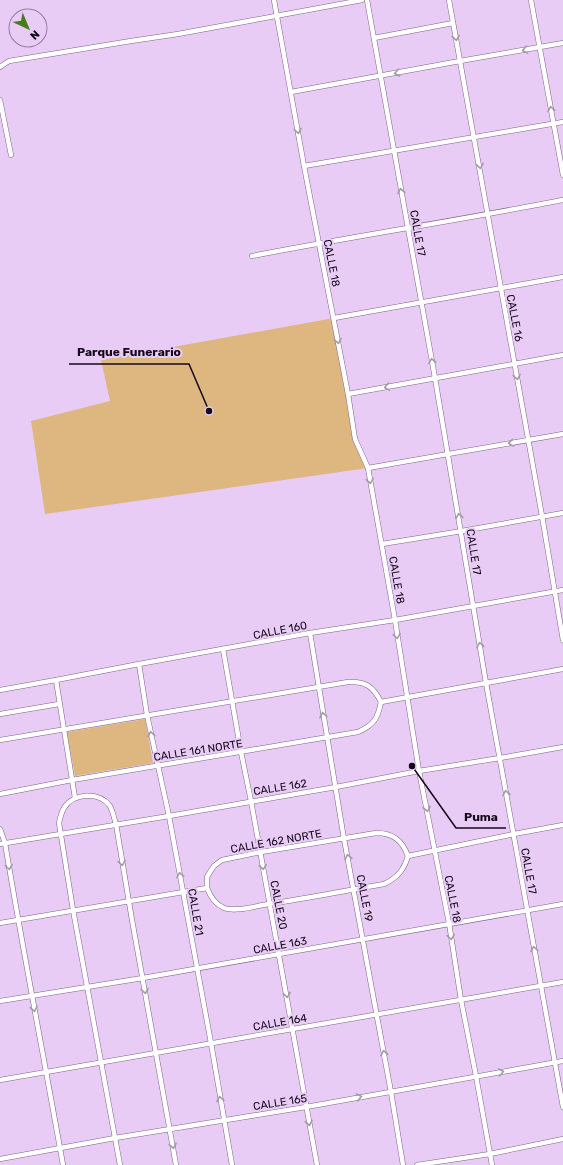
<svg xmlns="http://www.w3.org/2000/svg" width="563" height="1165" font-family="Rubik,sans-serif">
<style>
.green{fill:#ddb680}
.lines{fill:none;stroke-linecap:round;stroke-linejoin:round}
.street-casing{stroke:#7d6388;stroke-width:5.5}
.street{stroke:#fff;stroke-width:4.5}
.oneway{stroke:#a09ca2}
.labels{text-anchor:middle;stroke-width:4;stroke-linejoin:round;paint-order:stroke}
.street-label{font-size:11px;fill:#120816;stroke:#e9ccf6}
.leader{fill:none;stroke:#120816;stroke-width:1.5}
.callout-dot{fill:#120816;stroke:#e9ccf6;stroke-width:1.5}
.callout-label{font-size:12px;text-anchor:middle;font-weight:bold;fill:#120816;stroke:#e9ccf6;stroke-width:4;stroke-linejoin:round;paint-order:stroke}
</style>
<rect width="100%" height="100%" fill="#e9ccf6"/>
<g class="green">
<path d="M334 318 352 437 368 468 45 514 31 421 110 401 101 360Z"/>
<path d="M145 719 153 763 75 776 67 732Z"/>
</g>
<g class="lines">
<g class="street-casing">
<g id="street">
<path d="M274 0 304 166 348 394 355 439 368 468 395 620 419 771 449 923 461 1000 476 1076 492 1165"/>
<path d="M367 0 435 378 486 683 563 1107"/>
<path d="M449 0 542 516 563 640"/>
<path d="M531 0 563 175"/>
<path d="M374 38 453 23"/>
<path d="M0 67 9 61 131 41 178 34 362 0"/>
<path d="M291 92 460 61 563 43"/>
<path d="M0 100 11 155"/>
<path d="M304 166 563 122"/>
<path d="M252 256C356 236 460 220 563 200"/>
<path d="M334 318 563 277"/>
<path d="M348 394 563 355"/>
<path d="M368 468 563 434"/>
<path d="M382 544 462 531 563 513"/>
<path d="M310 633 344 839 391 1092 403 1165"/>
<path d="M223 649 241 752 251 801 317 1165"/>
<path d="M139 664 147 715 169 816 211 1043 232 1165"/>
<path d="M56 680 75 798"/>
<path d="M0 690 56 680 139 664 310 633 395 620 563 590"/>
<path d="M381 702 563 669"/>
<path d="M0 714 59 704"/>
<path d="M0 740 348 682C365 681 373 686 381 702"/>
<path d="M0 794 72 780 358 732C374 725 378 718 381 702"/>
<path d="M0 829 5 843C23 951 44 1058 63 1165"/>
<path d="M0 844 169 816 336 787 419 771 500 758 563 747"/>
<path d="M207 888C210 896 215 904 224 908 234 912 253 907 263 905 304 899 344 891 384 884 397 878 404 870 408 856"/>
<path d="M0 923 207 888V877L210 872 214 866 222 860 261 852 376 833C393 833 402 840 408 856L514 834 563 825"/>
<path d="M0 1001 143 978 563 904"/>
<path d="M0 1080 563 982"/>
<path d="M0 1159 115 1138 306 1107 563 1061"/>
<path d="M120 1165 73 910 59 823C60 818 61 813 64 808 73 793 99 791 110 806 113 812 114 818 116 824L132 920 176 1165"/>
<path d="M417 1165 490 1154 563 1139"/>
</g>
</g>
<use href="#street" class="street"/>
</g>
<defs><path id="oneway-chevron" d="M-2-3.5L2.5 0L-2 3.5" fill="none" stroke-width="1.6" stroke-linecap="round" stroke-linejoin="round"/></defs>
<g class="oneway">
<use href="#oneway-chevron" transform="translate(456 38) rotate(80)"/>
<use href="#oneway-chevron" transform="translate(525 50) rotate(170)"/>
<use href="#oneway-chevron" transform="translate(397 73) rotate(169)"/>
<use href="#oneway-chevron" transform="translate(551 109) rotate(-101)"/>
<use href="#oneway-chevron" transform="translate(298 131) rotate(80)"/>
<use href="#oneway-chevron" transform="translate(480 166) rotate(80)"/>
<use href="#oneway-chevron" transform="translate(401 191) rotate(-100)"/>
<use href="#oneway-chevron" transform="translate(338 341) rotate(79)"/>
<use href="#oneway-chevron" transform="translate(432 361) rotate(-100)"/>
<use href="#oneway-chevron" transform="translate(517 377) rotate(80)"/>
<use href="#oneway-chevron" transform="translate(387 387) rotate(170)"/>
<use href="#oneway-chevron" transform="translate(511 443) rotate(171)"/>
<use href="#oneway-chevron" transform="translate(370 481) rotate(80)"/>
<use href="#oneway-chevron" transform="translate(459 516) rotate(-100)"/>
<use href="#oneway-chevron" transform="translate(397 636) rotate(81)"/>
<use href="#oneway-chevron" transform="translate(480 645) rotate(-99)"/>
<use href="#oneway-chevron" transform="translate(323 715) rotate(-100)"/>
<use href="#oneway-chevron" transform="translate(151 734) rotate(-101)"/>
<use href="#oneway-chevron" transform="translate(506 793) rotate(-100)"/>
<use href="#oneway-chevron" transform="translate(427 809) rotate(79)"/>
<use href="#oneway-chevron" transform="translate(348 857) rotate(-101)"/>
<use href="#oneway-chevron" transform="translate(122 863) rotate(81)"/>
<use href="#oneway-chevron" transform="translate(9 867) rotate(81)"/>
<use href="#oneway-chevron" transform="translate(263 867) rotate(81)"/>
<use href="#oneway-chevron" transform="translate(180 875) rotate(-101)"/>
<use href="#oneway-chevron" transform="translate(451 937) rotate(81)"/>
<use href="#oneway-chevron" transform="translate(534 949) rotate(-101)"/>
<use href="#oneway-chevron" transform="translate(145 991) rotate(80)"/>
<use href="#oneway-chevron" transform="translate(287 995) rotate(80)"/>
<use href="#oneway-chevron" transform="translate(34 1009) rotate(79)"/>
<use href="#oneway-chevron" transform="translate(384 1053) rotate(-100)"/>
<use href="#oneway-chevron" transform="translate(501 1072) rotate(-10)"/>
<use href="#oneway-chevron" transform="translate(359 1097) rotate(-10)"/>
<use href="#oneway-chevron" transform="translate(220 1099) rotate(-99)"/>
<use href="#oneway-chevron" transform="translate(309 1123) rotate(79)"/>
<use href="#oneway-chevron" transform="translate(173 1146) rotate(80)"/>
</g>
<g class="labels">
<g class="street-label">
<text transform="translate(418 233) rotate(80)" y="4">CALLE 17</text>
<text transform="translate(332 263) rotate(79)" y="4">CALLE 18</text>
<text transform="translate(515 318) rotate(79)" y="4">CALLE 16</text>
<text transform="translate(474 552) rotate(81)" y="4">CALLE 17</text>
<text transform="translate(397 580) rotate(80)" y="4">CALLE 18</text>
<text transform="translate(280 630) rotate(-11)" y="4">CALLE 160</text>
<text transform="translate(198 750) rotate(-9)" y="4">CALLE 161 NORTE</text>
<text transform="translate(280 787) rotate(-9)" y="4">CALLE 162</text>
<text transform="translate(276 841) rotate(-10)" y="4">CALLE 162 NORTE</text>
<text transform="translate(529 871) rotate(80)" y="4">CALLE 17</text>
<text transform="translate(365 898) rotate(79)" y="4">CALLE 19</text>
<text transform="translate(453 899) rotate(79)" y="4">CALLE 18</text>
<text transform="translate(279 905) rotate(79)" y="4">CALLE 20</text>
<text transform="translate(196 912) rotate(80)" y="4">CALLE 21</text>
<text transform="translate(280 945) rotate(-10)" y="4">CALLE 163</text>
<text transform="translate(280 1022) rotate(-10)" y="4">CALLE 164</text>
<text transform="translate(280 1102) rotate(-9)" y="4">CALLE 165</text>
</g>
</g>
<path class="leader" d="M209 411L189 364H69M412 766L456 828H506"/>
<g class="callout-dot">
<circle cx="209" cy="411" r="4"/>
<circle cx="412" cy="766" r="4"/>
</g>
<g class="callout-label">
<text x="129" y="356">Parque Funerario</text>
<text x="481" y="821">Puma</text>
</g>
<g transform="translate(28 28) rotate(136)"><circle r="19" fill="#e9ccf6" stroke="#937e9c"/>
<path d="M0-3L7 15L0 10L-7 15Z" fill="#447e18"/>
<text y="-6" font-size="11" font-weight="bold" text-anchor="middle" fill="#120816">N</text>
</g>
</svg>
